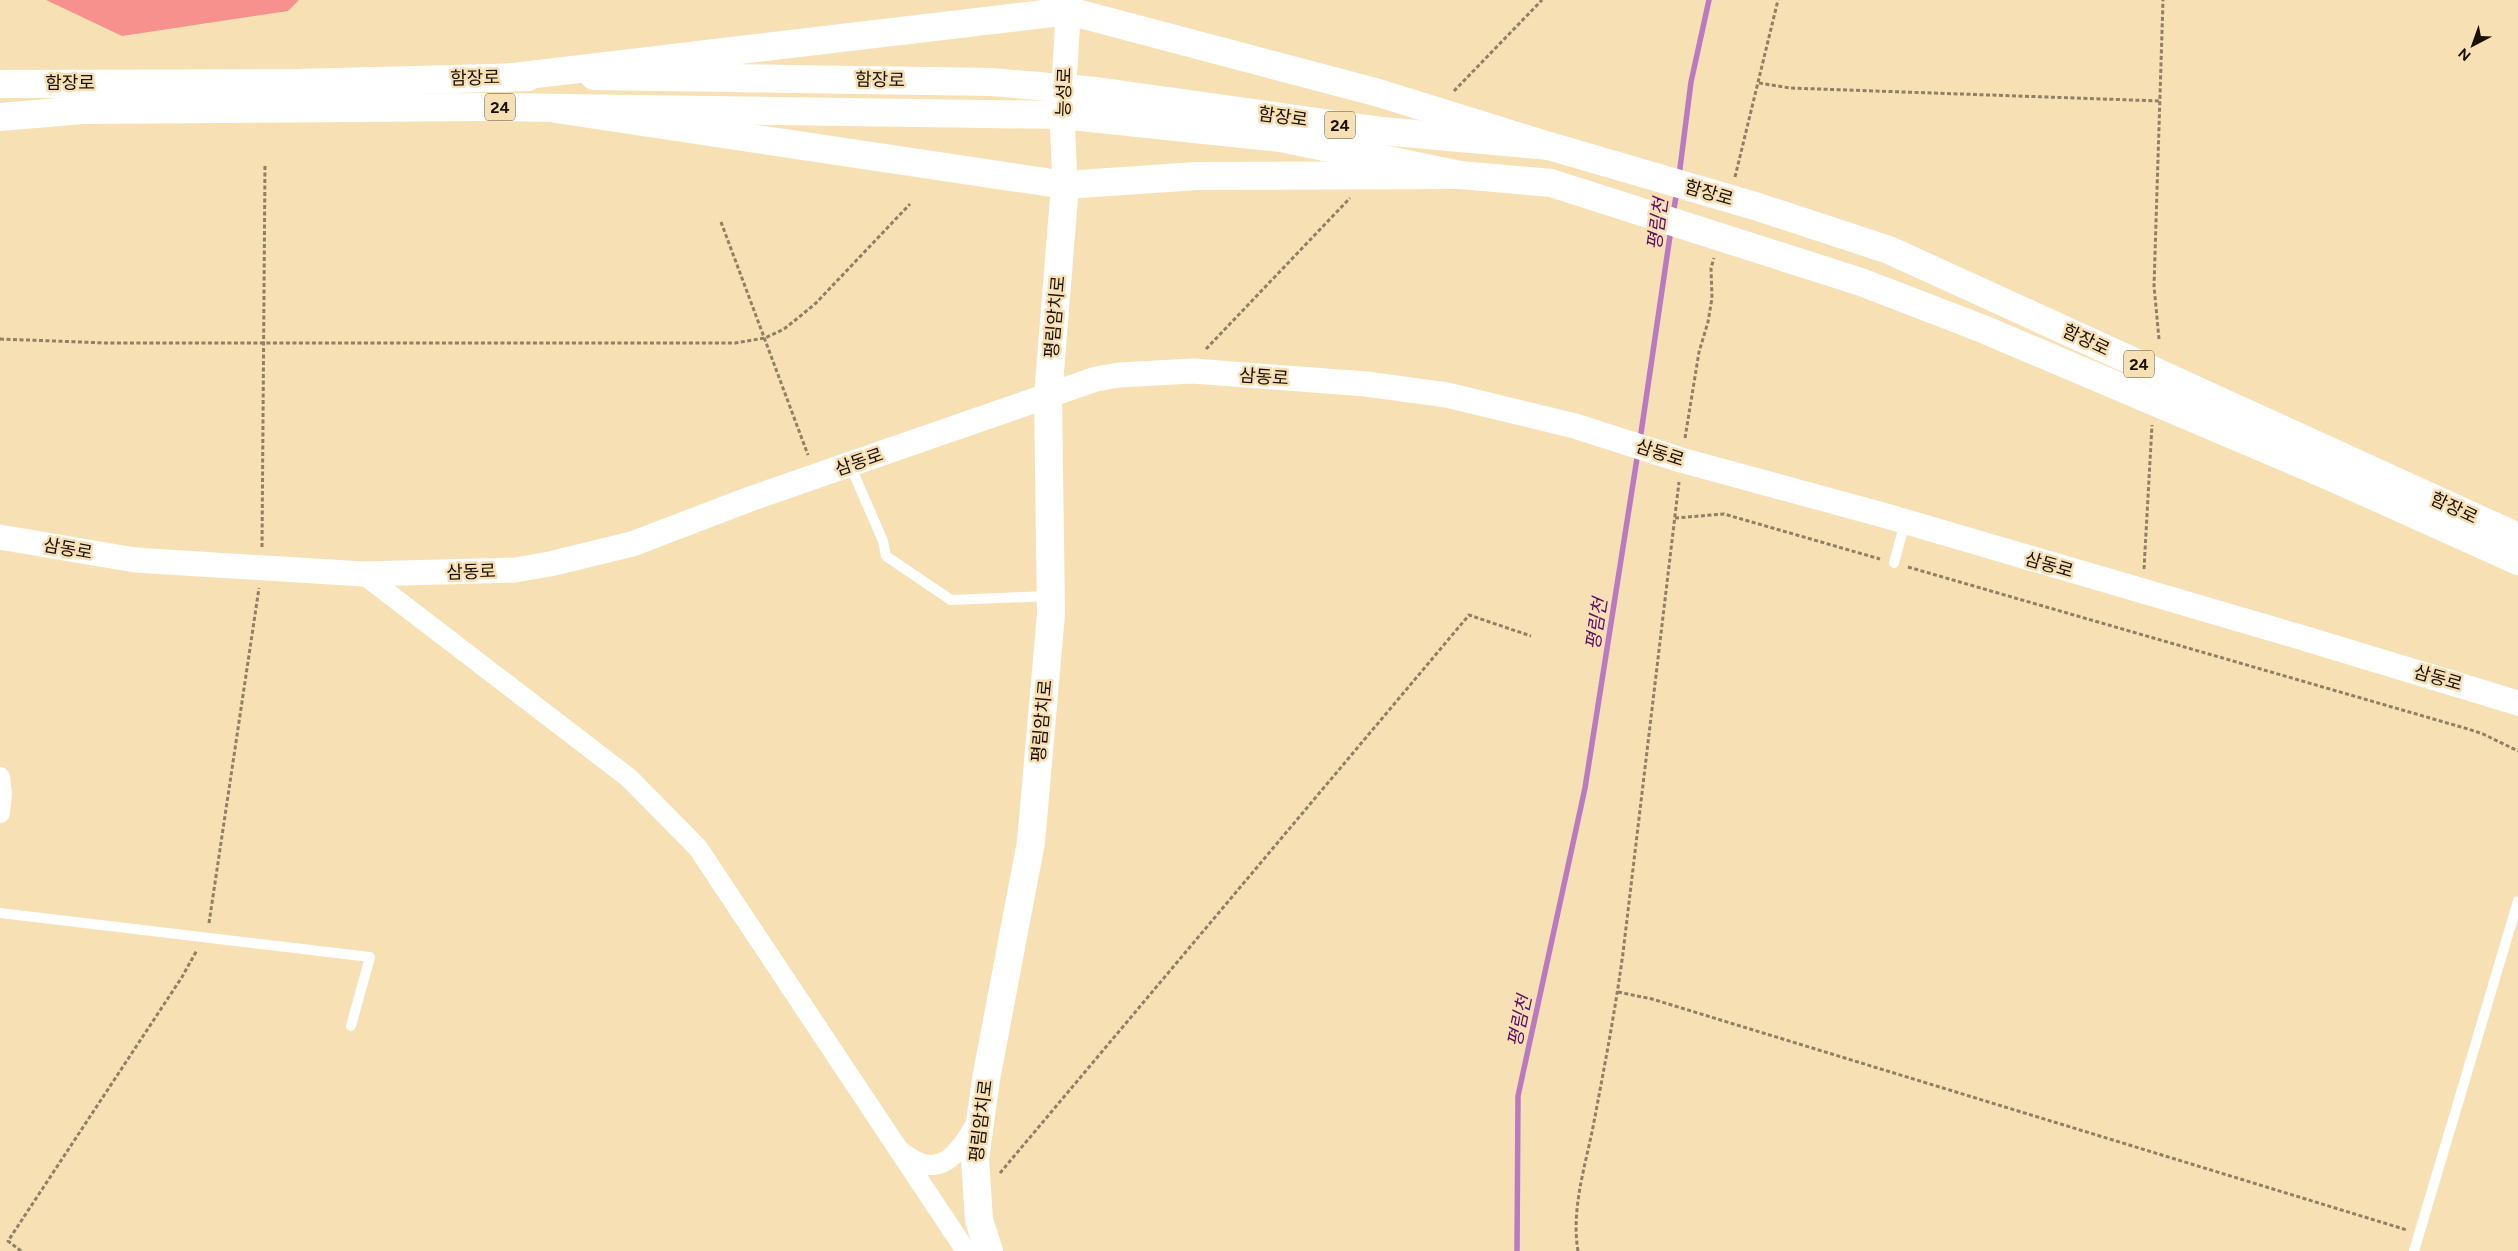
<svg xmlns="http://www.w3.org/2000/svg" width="2518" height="1251" font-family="Figtree,'Noto Sans KR',sans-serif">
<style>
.forest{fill:#f7918d}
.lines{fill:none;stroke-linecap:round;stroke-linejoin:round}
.stream{stroke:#b97ac2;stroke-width:5.5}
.path{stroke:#907f62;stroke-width:3;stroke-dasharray:4 2.5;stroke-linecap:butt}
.service{stroke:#fff;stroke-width:10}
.minor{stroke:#fff;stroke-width:20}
.tertiary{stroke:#fff;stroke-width:25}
.secondary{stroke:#fff;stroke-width:28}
.primary{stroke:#fff;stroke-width:28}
.trunk{stroke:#fff;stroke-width:28}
.labels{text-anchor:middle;stroke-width:5;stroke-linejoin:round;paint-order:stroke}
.shield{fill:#f8e0b5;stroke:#5c4f38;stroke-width:1}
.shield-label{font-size:16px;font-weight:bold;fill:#191103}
.street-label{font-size:18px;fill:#191103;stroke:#f8e0b5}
.water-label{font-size:19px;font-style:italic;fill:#5f0d6a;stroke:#f8e0b5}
</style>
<rect width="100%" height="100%" fill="#f8e0b5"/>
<path class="forest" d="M46 0H299L288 11 122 36Z"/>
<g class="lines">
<g class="stream">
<path d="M1679 176 1691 82 1709 0"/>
<path d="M1673 215 1677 190"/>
<path d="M1640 440 1671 229"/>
<path d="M1517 1251 1518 1096 1585 788 1638 452"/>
</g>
<g class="path">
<path d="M1759 83 1790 88 2160 101"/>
<path d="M1454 91 1542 0"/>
<path d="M1735 177 1778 0"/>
<path d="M721 222 808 455"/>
<path d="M0 339 107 343H735L765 338 784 329 798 318 816 303 910 204"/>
<path d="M2159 339 2154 286 2163 0"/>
<path d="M1206 349 1350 198"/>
<path d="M1685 438 1699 352 1708 322 1712 298 1711 268 1714 258"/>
<path d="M1675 518 1724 514 1880 559"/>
<path d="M262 547 265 165"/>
<path d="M1908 567 2468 729 2483 734 2518 751"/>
<path d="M2144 569 2152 425"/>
<path d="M209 923 259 588"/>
<path d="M1618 992 1652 999 2407 1230"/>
<path d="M1000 1173 1469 615 1531 636"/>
<path d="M21 1251 8 1241 182 977 197 950"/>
<path d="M1578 1251C1571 1210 1585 1167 1593 1127 1604 1069 1615 1012 1623 953L1679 482"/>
</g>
<g class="service">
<path d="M850 465 883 541 886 556 951 600 1050 596"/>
<path d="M1894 563 1905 522"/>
<path d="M0 913 370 957 351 1026"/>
<path d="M2414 1251 2518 901"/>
</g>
<g class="minor">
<path d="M363 574 629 778 698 848 966 1251"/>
<path d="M0 777 2 794 0 813"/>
<path d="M902 1152C939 1182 958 1155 977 1122"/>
</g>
<g class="tertiary">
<path d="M1065 185 1062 116 1069 0"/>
<path d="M0 537 135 560 363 574 515 570 550 564 632 544 750 499 1096 379 1119 375 1193 371 1366 384 1447 395 1575 426 1681 460 1883 515 2300 637 2518 703"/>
</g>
<path class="secondary" d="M989 1251 979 1220 975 1159 986 1079 1031 842 1051 614 1048 396 1065 185"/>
<g class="primary">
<path d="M594 76 991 82 1096 91 1382 131 1549 146 1755 206 1889 250 2518 537"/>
<path d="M0 84 298 83 528 77"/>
<path d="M0 117 82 110 485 107 1062 115 1281 138 1460 175 1551 183 1861 282 1983 329 2329 476 2518 561"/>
</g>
<g class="trunk">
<path d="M504 78 1069 11 1379 93 1549 146"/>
<path d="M556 109 1065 185 1197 176 1460 175"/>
</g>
</g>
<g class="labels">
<g class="shield">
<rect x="485" y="93.5" width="30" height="27" rx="4"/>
<rect x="1325" y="111.5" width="30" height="27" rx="4"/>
<rect x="2124" y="350.5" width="30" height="27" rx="4"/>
</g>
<g class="shield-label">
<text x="500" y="113">24</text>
<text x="1340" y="131">24</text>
<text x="2139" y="370">24</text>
</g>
<g class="street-label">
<text transform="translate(475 78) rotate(-1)" y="6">함장로</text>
<text transform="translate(880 80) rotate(1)" y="6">함장로</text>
<text x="70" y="89">함장로</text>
<text transform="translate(1064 92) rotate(-88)" y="6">능성로</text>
<text transform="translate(1283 117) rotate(8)" y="6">함장로</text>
<text transform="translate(1709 193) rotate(16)" y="6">함장로</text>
<text transform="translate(1055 317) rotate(-85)" y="6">평림암치로</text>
<text transform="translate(2086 340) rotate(25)" y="6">함장로</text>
<text transform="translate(1264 377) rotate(4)" y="6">삼동로</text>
<text transform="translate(1660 453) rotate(18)" y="6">삼동로</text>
<text transform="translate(859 462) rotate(-19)" y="6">삼동로</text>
<text transform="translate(2454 508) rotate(25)" y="6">함장로</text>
<text transform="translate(68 549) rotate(10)" y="6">삼동로</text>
<text transform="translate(2049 565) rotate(16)" y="6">삼동로</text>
<text transform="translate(471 572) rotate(-2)" y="6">삼동로</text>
<text transform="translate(2438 678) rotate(16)" y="6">삼동로</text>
<text transform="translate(1042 721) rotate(-85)" y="6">평림암치로</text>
<text transform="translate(981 1121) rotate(-83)" y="6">평림암치로</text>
</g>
<g class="water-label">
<text transform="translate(1657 224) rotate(-82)" y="7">평림천</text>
<text transform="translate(1596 624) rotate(-81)" y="7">평림천</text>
<text transform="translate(1519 1021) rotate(-78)" y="7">평림천</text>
</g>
</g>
<g transform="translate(2473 45) rotate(221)" stroke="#f8e0b5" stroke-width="4" paint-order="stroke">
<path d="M0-4L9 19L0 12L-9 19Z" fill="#191103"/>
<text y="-8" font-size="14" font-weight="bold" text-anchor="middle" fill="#191103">N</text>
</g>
</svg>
